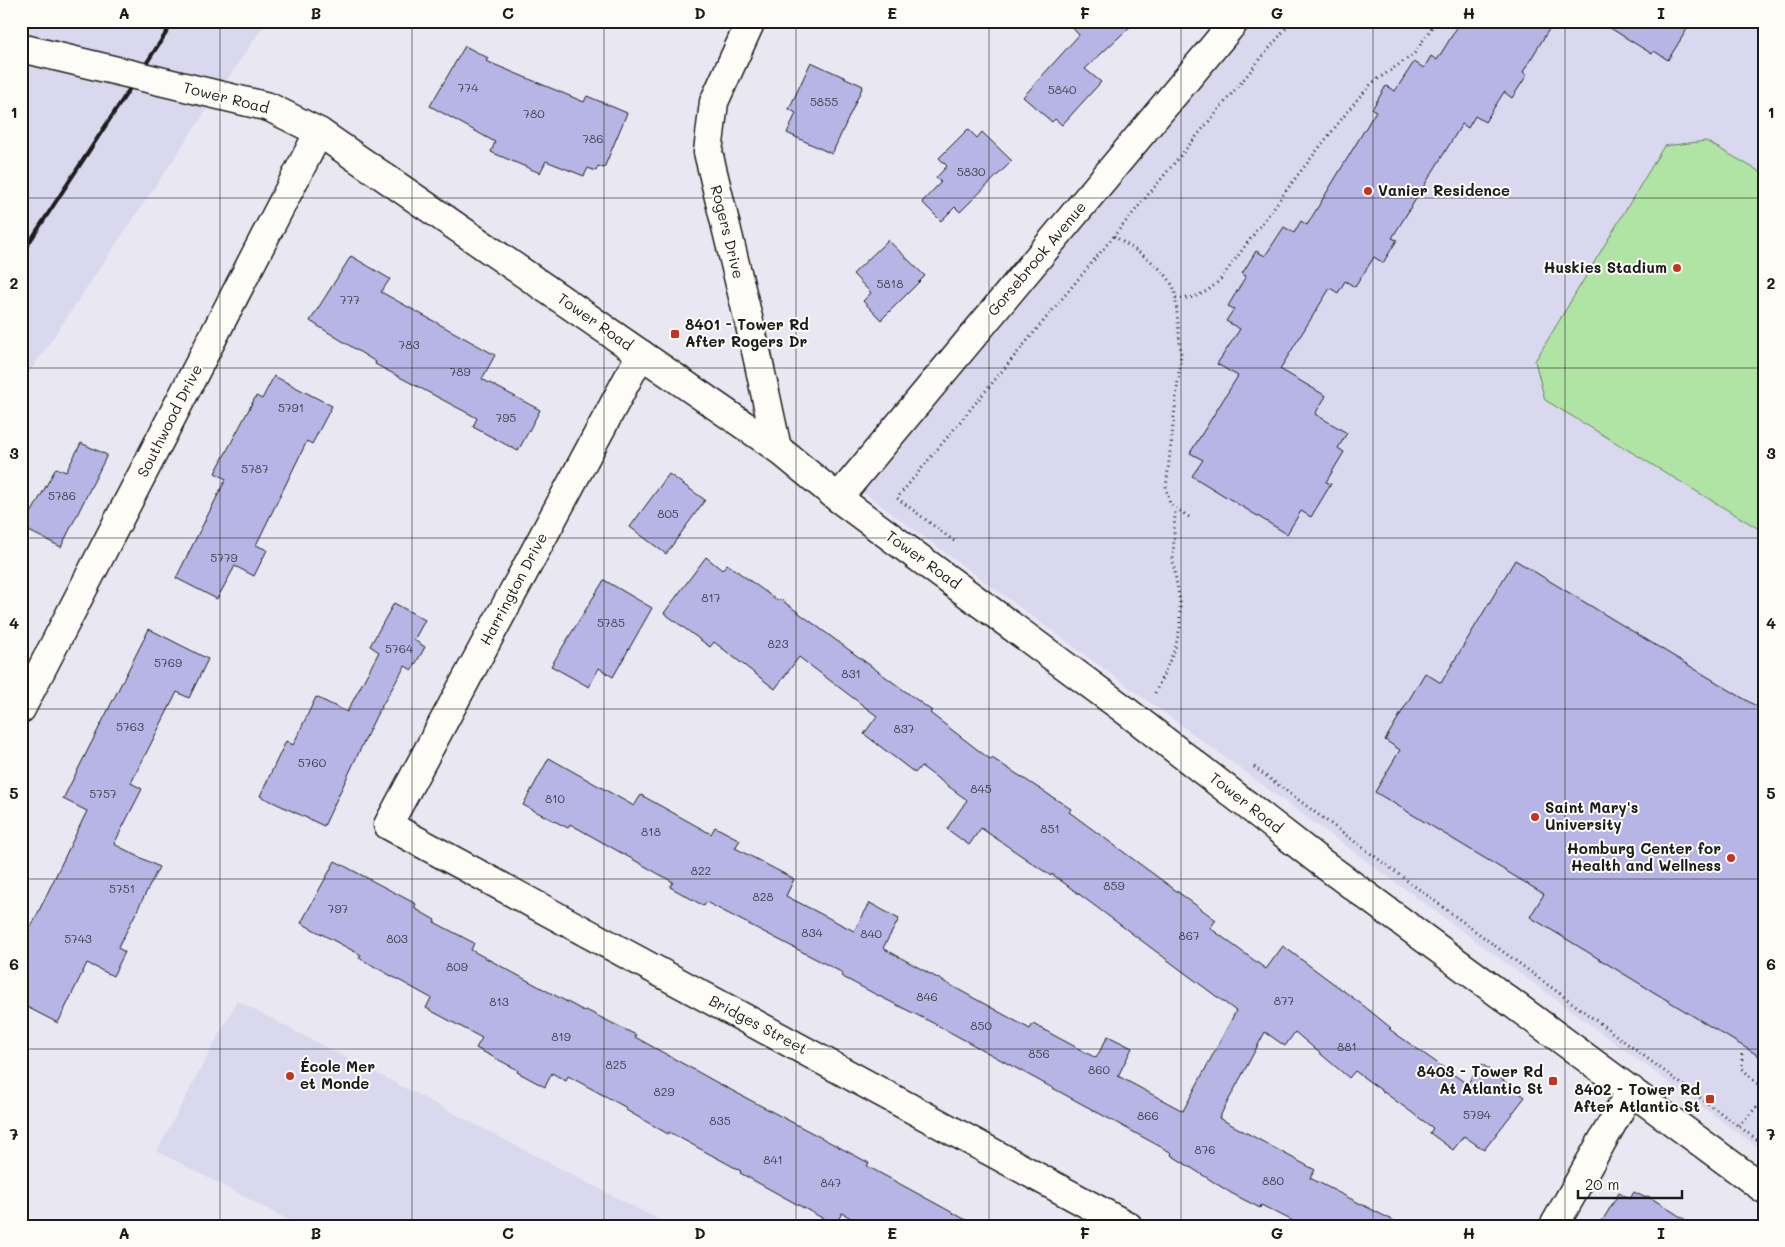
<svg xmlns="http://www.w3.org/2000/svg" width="1785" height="1247" font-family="Mali,sans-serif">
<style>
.built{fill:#d9d8ee}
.green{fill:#b0e4a5;stroke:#668060}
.building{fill:#b7b5e6;stroke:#1c1c1c}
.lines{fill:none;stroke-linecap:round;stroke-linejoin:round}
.street-casing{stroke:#1c1c1c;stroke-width:31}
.path{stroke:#1c1c1c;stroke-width:3;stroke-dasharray:1 4;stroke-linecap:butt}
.street{stroke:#fdfcf7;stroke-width:28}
.rail{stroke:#1c1c1c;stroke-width:4}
.street-bridge-casing{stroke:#1c1c1c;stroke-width:31;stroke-linecap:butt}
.street-bridge{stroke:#fdfcf7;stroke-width:28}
.grid{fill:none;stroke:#1c1c1c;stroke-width:1;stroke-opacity:0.55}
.poi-dot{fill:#c8321e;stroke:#fdfcf7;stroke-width:2}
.labels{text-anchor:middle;stroke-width:4;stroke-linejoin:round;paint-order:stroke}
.number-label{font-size:12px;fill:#43424e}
.street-label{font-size:15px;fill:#1c1c1c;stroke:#fdfcf7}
.poi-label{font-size:15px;font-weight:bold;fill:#1c1c1c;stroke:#fdfcf7;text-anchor:start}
.neatline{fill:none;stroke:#1c1c1c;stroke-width:2}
.grid-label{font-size:16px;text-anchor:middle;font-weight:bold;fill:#1c1c1c}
</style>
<rect width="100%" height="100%" fill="#e8e7f2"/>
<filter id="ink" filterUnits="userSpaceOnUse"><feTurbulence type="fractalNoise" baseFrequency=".02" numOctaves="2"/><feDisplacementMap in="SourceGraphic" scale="10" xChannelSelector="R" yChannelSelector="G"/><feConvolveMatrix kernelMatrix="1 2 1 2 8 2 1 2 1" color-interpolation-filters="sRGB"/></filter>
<g filter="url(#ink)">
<g class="built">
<path d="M21 21H258L264 25 21 385Z"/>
<path d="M1228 21H1764V1152L849 482Z"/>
<path d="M237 1001 671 1226H300L157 1151Z"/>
</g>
<path class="green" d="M1706 141 1764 174V532L1545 400 1535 361 1664 146Z"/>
<g class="building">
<path d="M1066 21H1136L1085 69 1101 82 1062 125 1055 119 1052 122 1023 97 1079 35Z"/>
<path d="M1461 21H1554L1523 72 1527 75 1512 98 1504 92 1485 122 1475 116 1468 128 1462 124 1392 238 1397 240 1383 263 1374 257 1355 287 1345 281 1338 293 1330 288 1280 369 1326 396 1315 414 1347 433 1338 448 1344 452 1326 482 1331 484 1311 517 1301 511 1287 534 1192 476 1203 460 1190 453 1238 376 1217 364 1240 329 1226 321 1234 309 1228 306 1246 276 1242 274 1256 251 1265 256 1284 227 1294 233 1301 221 1307 225 1376 111 1372 109 1386 86 1395 91 1414 62 1424 68 1431 56 1437 60Z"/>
<path d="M1599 21H1692L1668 60 1654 51 1652 54Z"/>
<path d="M465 46 488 58 486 61 584 102 587 96 627 113 604 168 598 166 596 171 588 168 584 176 546 161 540 173 491 152 495 142 430 106Z"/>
<path d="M811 62 863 86 832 154 787 133 796 113 789 109Z"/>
<path d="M968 129 977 138 982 132 1012 161 960 212 955 207 941 221 922 202 941 182 936 178 947 166 939 158Z"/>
<path d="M888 240 925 276 881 320 863 301 871 293 853 274Z"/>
<path d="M351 256 390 279 381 292 495 355 482 379 540 410 518 451 473 427 477 418 375 364 376 362 310 321Z"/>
<path d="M274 376 332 406 312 444 307 441 256 545 267 550 254 576 235 566 217 599 176 578 226 479 215 473 256 396 262 399Z"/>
<path d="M81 443 107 455 61 547 23 528 56 468 66 472Z"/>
<path d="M669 474 705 500 666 554 630 527Z"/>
<path d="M706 557 722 570 727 564 778 601 780 599 932 711 930 713 991 760 992 758 1071 809 1069 812 1216 920 1210 928 1266 969 1283 946 1364 1006 1391 1028 1389 1029 1467 1084 1482 1064 1525 1097 1484 1150 1464 1136 1453 1150 1430 1133 1433 1128 1355 1071 1349 1078 1295 1032 1285 1046 1265 1032 1219 1118 1315 1170 1310 1178 1404 1226H1303L1261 1205 1260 1208 1231 1193 1171 1155 1172 1153 935 1024 875 994 841 976 843 973 706 902 704 906 670 887 673 882 570 824 568 828 523 805 549 758 634 806 641 795 711 834 715 827 740 840 735 848 794 879 786 896 854 931 870 903 899 919 883 948 1030 1029 1033 1024 1096 1058 1108 1036 1132 1048 1118 1076 1183 1111 1236 1011 1052 874 1051 876 981 828 969 845 947 829 967 800 921 766 915 773 864 734 877 716 799 657 775 689 714 642 710 647 664 613Z"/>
<path d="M1515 560 1764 711V1059L1530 917 1544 894 1375 792 1400 750 1385 740 1425 673 1441 683Z"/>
<path d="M604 580 652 608 613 677 599 668 589 687 551 666Z"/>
<path d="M394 603 425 620 414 640 425 647 412 670 405 666 376 716 324 826 260 796 286 741 293 745 316 697 347 712 379 652 370 646Z"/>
<path d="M149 629 208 659 189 698 177 692 131 783 142 789 114 844 159 867 118 948 125 952 113 976 87 963 58 1023 21 1004V948L87 811 63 799Z"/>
<path d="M335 861 416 904 414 908 435 920 434 922 474 943 471 950 584 1011 586 1010 636 1035 635 1037 716 1082 869 1163 867 1166 977 1226H865L842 1213 835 1225 740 1173 741 1171 669 1132 668 1134 626 1110 627 1108 568 1076 566 1081 552 1073 545 1087 517 1072 518 1070 476 1048 482 1038 426 1008 431 998 359 958 361 955 301 923Z"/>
<path d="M1634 1192 1644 1197 1648 1196 1695 1226H1599L1619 1193 1630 1199Z"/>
</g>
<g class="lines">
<g class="street-casing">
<g id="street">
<path d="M751 21 714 102 708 152 757 355 777 448"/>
<path d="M269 107 319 132 777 448 838 498 1121 707 1318 860 1764 1189"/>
<path d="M641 354 388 825 1128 1226"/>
<path d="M838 498 1235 21"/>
<path d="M21 709 319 132"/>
<path d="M1554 1226 1631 1090"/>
</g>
</g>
<g class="path">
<path d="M1114 236C1135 251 1168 267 1175 292L1181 354 1166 488 1170 504 1192 519"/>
<path d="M1176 298C1194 300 1207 293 1220 280L1297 176 1355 102 1372 83 1414 54 1436 21"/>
<path d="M954 541 897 498 1292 21"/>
<path d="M1155 693 1175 649 1180 627V602L1173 562 1175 510"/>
<path d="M1254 767 1764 1145"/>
<path d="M1742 1054V1068L1756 1083 1764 1086"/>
<path d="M1739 1126 1764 1099"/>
</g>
<use href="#street" class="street"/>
<path class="rail" d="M21 255 174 21"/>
<g class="street-bridge-casing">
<path id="street-bridge" d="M21 48 269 107"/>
</g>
<use href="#street-bridge" class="street-bridge"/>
</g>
</g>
<path class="grid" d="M220 21V1226M412 21V1226M604 21V1226M796 21V1226M989 21V1226M1181 21V1226M1373 21V1226M1565 21V1226M21 198H1764M21 368H1764M21 538H1764M21 709H1764M21 879H1764M21 1049H1764"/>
<g class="poi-dot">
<circle cx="1368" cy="191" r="5"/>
<circle cx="1677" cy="268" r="5"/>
<rect x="670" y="329" width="10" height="10" rx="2.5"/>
<circle cx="1535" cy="817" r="5"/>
<circle cx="1731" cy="858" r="5"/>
<circle cx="290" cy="1076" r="5"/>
<rect x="1548" y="1076" width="10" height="10" rx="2.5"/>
<rect x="1705" y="1094" width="10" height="10" rx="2.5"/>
</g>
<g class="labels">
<g class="number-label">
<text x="468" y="92">774</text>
<text x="1062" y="94">5840</text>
<text x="824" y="106">5855</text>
<text x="534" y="118">780</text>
<text x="593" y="143">786</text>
<text x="971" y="176">5830</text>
<text x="890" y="288">5818</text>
<text x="350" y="304">777</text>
<text x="409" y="349">783</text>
<text x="460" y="376">789</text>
<text x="291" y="412">5791</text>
<text x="506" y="422">795</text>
<text x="255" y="473">5787</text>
<text x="62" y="500">5786</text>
<text x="668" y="518">805</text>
<text x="224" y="562">5779</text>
<text x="711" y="602">817</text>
<text x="611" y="627">5785</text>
<text x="778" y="648">823</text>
<text x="399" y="653">5764</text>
<text x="168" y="667">5769</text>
<text x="851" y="678">831</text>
<text x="130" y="731">5763</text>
<text x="904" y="733">837</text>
<text x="312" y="767">5760</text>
<text x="981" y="793">845</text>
<text x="103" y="798">5757</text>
<text x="555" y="803">810</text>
<text x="1050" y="833">851</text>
<text x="651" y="836">818</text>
<text x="701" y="875">822</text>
<text x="1114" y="890">859</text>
<text x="122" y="893">5751</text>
<text x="763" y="901">828</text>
<text x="338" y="913">797</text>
<text x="812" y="937">834</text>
<text x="871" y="938">840</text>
<text x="1189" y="940">867</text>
<text x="78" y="943">5743</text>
<text x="397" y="943">803</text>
<text x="457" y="971">809</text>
<text x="927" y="1001">846</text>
<text x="1284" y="1005">877</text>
<text x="499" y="1006">813</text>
<text x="981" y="1030">850</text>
<text x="561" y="1041">819</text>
<text x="1347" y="1051">881</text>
<text x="1039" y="1058">856</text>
<text x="616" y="1069">825</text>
<text x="1099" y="1074">860</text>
<text x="664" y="1096">829</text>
<text x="1477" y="1119">5794</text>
<text x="1148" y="1120">866</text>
<text x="720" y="1125">835</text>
<text x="1205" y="1154">876</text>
<text x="773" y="1164">841</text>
<text x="1273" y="1185">880</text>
<text x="831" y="1187">847</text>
</g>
<g class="street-label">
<text transform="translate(226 98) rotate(14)" y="5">Tower Road</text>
<text transform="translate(727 232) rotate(76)" y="5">Rogers Drive</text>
<text transform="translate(1037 259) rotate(-50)" y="5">Gorsebrook Avenue</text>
<text transform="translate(595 322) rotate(35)" y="5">Tower Road</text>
<text transform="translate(170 421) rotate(-63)" y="5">Southwood Drive</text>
<text transform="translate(923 560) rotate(36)" y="5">Tower Road</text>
<text transform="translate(514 589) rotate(-62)" y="5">Harrington Drive</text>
<text transform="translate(1246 803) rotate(38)" y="5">Tower Road</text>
<text transform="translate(758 1025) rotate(28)" y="5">Bridges Street</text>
</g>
<g class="poi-label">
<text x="1378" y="196">Vanier Residence</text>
<text x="1667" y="273" text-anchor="end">Huskies Stadium</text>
<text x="685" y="330">8401 - Tower Rd<tspan x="685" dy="17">After Rogers Dr</tspan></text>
<text x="1545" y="813">Saint Mary's<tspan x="1545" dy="17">University</tspan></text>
<text x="1721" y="854" text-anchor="end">Homburg Center for<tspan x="1721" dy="17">Health and Wellness</tspan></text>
<text x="300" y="1072">École Mer<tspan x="300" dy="17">et Monde</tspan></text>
<text x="1543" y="1077" text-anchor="end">8403 - Tower Rd<tspan x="1543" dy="17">At Atlantic St</tspan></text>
<text x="1700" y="1095" text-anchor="end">8402 - Tower Rd<tspan x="1700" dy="17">After Atlantic St</tspan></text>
</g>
</g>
<rect width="1785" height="1247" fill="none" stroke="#fdfcf7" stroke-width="55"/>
<path d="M1578 1190v8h104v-8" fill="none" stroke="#1c1c1c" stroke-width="2.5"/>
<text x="1585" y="1190" font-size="15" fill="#1c1c1c" stroke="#fdfcf7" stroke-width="4" paint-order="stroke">20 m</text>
<rect x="28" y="28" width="1730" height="1192" class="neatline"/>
<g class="grid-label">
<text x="124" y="19">A</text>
<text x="316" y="19">B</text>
<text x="508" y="19">C</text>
<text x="700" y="19">D</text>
<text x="892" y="19">E</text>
<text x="1085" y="19">F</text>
<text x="1277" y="19">G</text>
<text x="1469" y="19">H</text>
<text x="1661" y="19">I</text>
<text x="14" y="118">1</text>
<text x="1771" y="118">1</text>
<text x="14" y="289">2</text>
<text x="1771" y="289">2</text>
<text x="14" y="459">3</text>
<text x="1771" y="459">3</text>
<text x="14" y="629">4</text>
<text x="1771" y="629">4</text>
<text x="14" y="799">5</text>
<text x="1771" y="799">5</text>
<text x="14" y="970">6</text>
<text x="1771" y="970">6</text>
<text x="14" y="1140">7</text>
<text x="1771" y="1140">7</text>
<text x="124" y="1239">A</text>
<text x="316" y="1239">B</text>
<text x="508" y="1239">C</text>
<text x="700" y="1239">D</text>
<text x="892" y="1239">E</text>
<text x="1085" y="1239">F</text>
<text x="1277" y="1239">G</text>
<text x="1469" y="1239">H</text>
<text x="1661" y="1239">I</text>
</g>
</svg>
